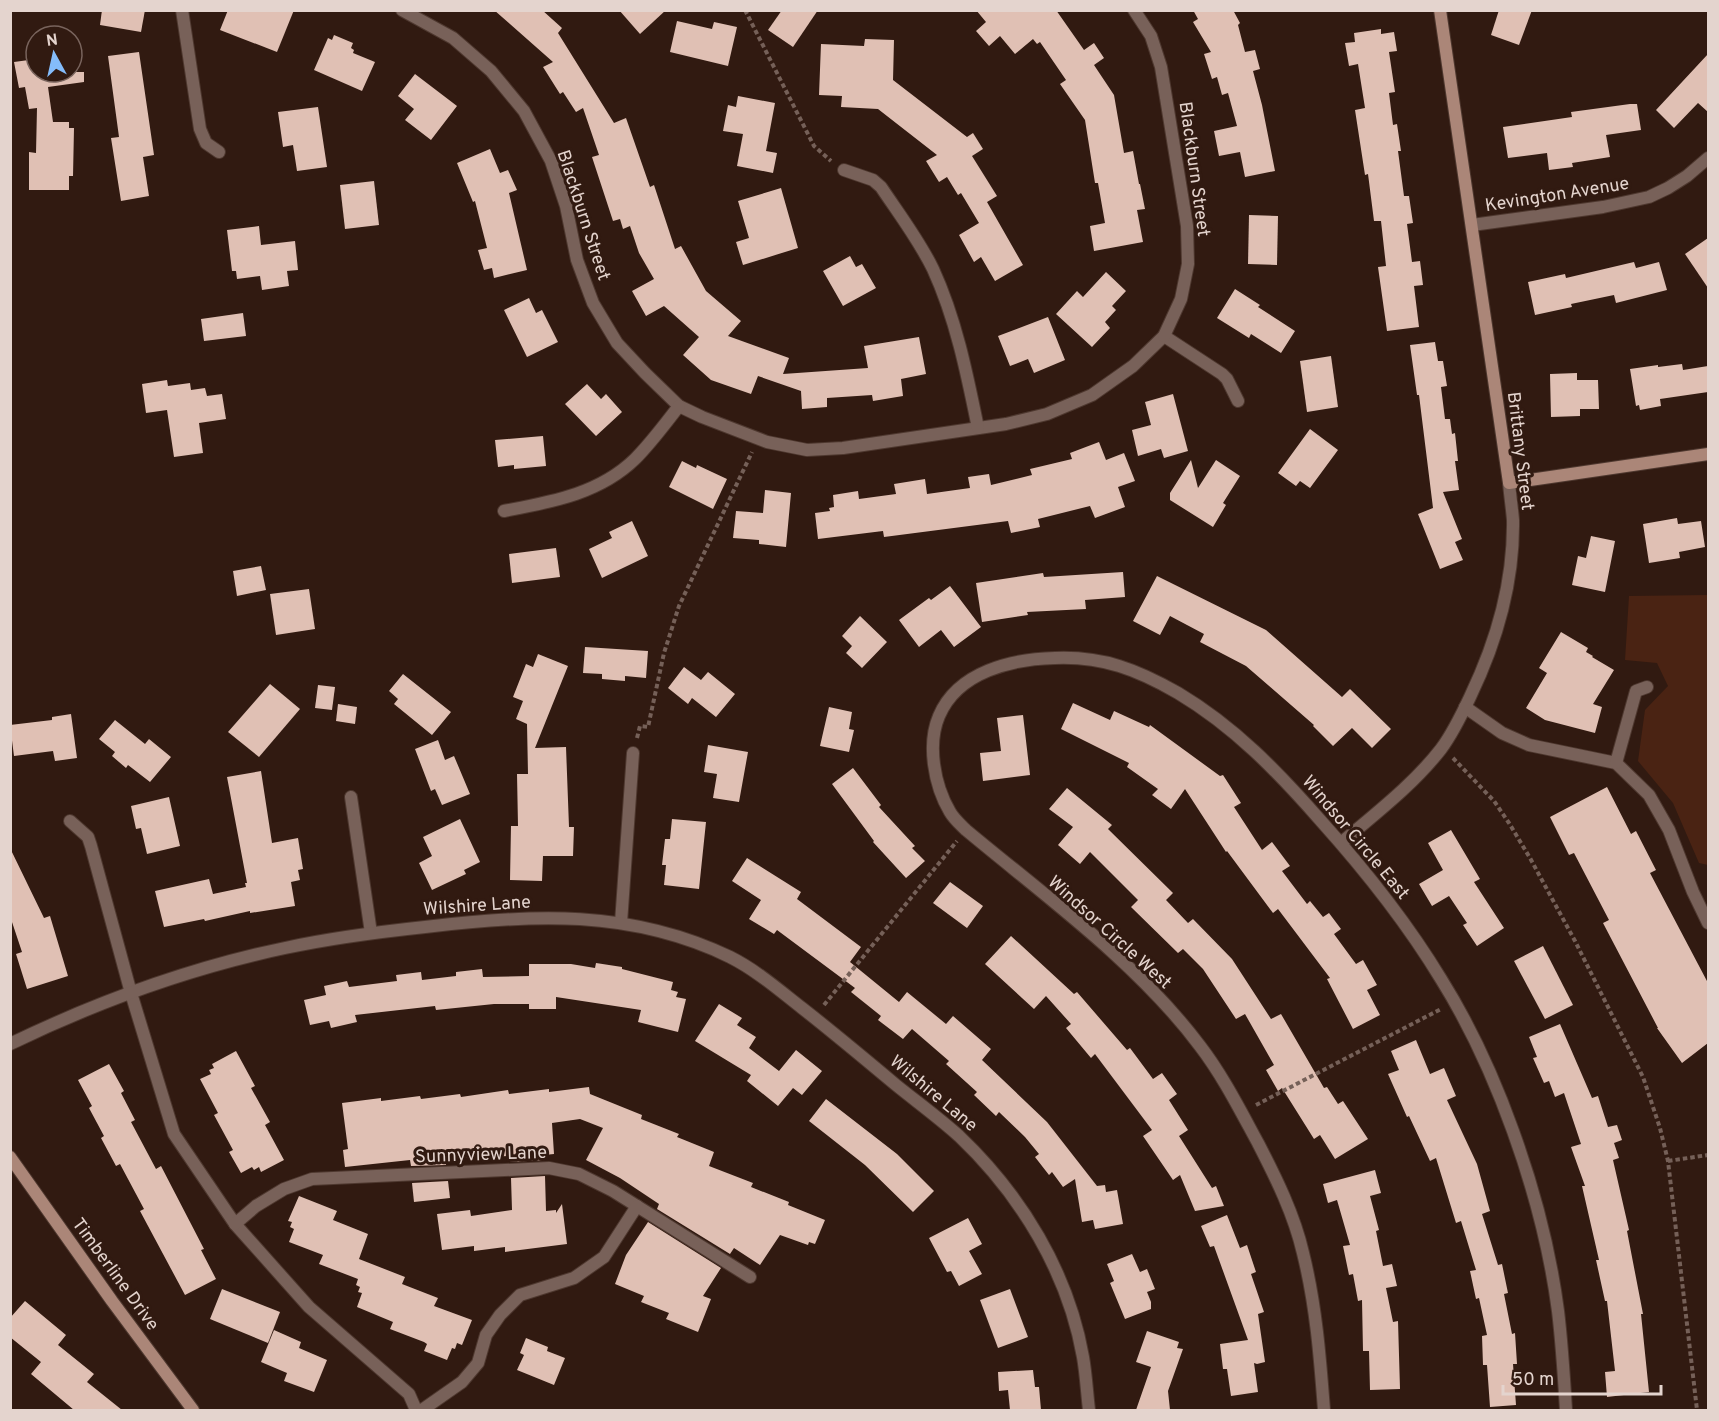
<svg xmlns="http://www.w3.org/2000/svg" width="1719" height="1421" font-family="Overpass,sans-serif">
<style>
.green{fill:#4a2313}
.building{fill:#e0c0b4}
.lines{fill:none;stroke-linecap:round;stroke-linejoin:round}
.street-casing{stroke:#4e382f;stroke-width:14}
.secondary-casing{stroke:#4e382f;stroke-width:14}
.path{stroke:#756058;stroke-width:4;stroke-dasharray:4.5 3;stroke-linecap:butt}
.street{stroke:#786159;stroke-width:12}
.secondary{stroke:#ab8678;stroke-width:12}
.labels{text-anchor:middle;stroke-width:6;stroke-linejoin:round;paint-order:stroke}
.street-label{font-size:18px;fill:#e4d4ce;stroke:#311a11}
</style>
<rect width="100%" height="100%" fill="#311a11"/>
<path class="green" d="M1708 595V865L1699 863 1673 803 1638 761 1645 710 1668 686 1657 663 1625 660 1629 596Z"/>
<g class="building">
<path d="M102 10H145L141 32 100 25Z"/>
<path d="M228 10H294L277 52 220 30Z"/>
<path d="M494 10H542L562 28 558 33 614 123 626 118 650 187 654 185 675 249 681 246 706 291 741 321 728 336 789 358 783 374 868 368 864 346 919 337 926 374 901 379 903 396 873 401 872 395 827 398V407L802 409 801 391 758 376 751 394 711 380 683 355 699 337 664 306 646 316 632 291 654 279 639 253 630 226 623 229 620 219 613 221 592 157 599 155 583 108 576 112 563 92 560 94 543 67 553 62Z"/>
<path d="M619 10H666L640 34Z"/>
<path d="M782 10H818L793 47 768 30Z"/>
<path d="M976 10H1056L1084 50 1094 43 1104 58 1094 65 1114 95 1124 153 1133 151 1139 184H1140L1145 209 1137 210 1143 242 1094 251 1090 226 1105 223 1098 183H1095L1085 120 1060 84 1066 80 1040 42 1037 44 1033 39 1015 54 1000 36 989 46 976 31 986 22Z"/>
<path d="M1193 10H1233L1240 23 1238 25 1245 52 1255 50 1260 69 1253 71 1262 105 1275 171 1245 177 1240 152 1219 156 1214 131 1237 126 1228 93 1222 95 1217 77 1212 79 1204 54 1211 52 1193 22 1198 19Z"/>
<path d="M1499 10H1532L1519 45 1491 35Z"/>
<path d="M677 21 712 29 714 22 737 27 728 66 670 52Z"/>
<path d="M1381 29V34L1394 32 1397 51 1389 52 1395 92 1389 93 1393 125 1397 124 1401 151H1398L1404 196H1409L1413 223 1407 224 1412 262 1420 261 1423 285 1414 286 1419 327 1387 331 1378 267 1386 266 1381 221H1374L1368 174 1365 175 1355 110 1365 108 1358 64 1349 66 1345 43 1355 42 1354 33Z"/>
<path d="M334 35 353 43 351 48 354 50 353 53 375 62 362 91 314 70 328 38 332 40Z"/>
<path d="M865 39 894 40 893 80 967 137 973 133 983 149 972 156 997 196 987 202 1023 265 995 281 981 257 974 262 959 235 979 223 961 193 958 195 947 177 939 182 926 161 937 155 878 109 841 107 842 96 819 95 821 44 864 46Z"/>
<path d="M139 52 154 155 143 157 149 196 121 201 111 138 119 137 108 56Z"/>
<path d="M1708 54V112L1698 103 1674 128 1656 110Z"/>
<path d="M36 59V72H84V82L48 87 53 122H69V128H74L73 176H69V190H29V152L36 153 37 108 29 109 25 87 19 88 14 62Z"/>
<path d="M415 74 457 106 431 140 405 120 414 109 398 96Z"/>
<path d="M738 96 775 103 766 151 777 153 773 173 737 166 743 134 723 131 728 105 736 107Z"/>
<path d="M1630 104H1637L1641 130 1606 135 1610 157 1572 163 1573 167 1549 170 1547 153 1508 158 1503 127 1572 117 1571 112Z"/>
<path d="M318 107 327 167 297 171 293 145 283 147 278 112Z"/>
<path d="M490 149 500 173 508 170 517 190 509 193 527 270 494 278 492 268 484 270 478 250 487 248 475 201 473 202 457 163Z"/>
<path d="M374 181 379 225 345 229 340 185Z"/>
<path d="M781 188 798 248 743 265 736 242 749 238 738 201Z"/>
<path d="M1249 215 1278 216 1277 265 1248 264Z"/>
<path d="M259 226 261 245 295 241 298 270 287 271 289 286 262 290 260 276 237 279 236 271H232L227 230Z"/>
<path d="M1708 238V288L1685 254Z"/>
<path d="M850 256 856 267 862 264 876 288 843 306 823 271Z"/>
<path d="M1634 262 1636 268 1659 262 1667 290 1616 303 1614 295 1571 304 1572 307 1535 315 1528 282 1565 274 1566 278Z"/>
<path d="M1106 272 1126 291 1112 306 1116 310 1105 322 1110 328 1092 347 1056 314 1077 291 1083 297Z"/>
<path d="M1235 289 1260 305 1258 307 1295 331 1281 353 1251 334 1249 338 1217 318Z"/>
<path d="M529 298 536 313 542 310 558 342 527 357 504 310Z"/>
<path d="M243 313 246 336 204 341 201 319Z"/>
<path d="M1048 317 1065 360 1034 373 1028 359 1010 366 998 336Z"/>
<path d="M1435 342 1438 361H1443L1447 386 1441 387 1445 419H1450L1452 434 1455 433 1458 461H1455L1459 490 1443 492 1462 539 1455 542 1463 560 1440 569 1418 514 1433 508 1419 395H1417L1410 345Z"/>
<path d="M1331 356 1338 407 1307 412 1300 361Z"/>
<path d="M1682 364 1683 370 1708 366V392L1660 399 1661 406 1640 410 1639 405 1636 406 1630 369 1658 365V367Z"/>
<path d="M1577 373V380H1598L1599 409H1580V416L1551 417 1550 374Z"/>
<path d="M167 380 168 386 190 383 191 390 205 388 207 396 222 394 226 419 199 423 203 453 174 457 167 410 146 413 142 384Z"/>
<path d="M587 384 601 399 606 394 622 412 596 436 565 404Z"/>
<path d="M1173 394 1188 451 1164 458 1161 449 1138 456 1132 430 1151 425 1145 402Z"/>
<path d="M1310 429 1338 450 1310 488 1300 481 1296 486 1278 473Z"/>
<path d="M543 436 546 466 514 469V465L498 467 495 440Z"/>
<path d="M1099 442 1106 460 1124 453 1135 481 1118 487 1125 507 1095 518 1090 506 1038 519 1040 527 1011 533 1008 521 884 537 883 531 818 539 815 513 830 511 829 508 834 507 833 495 858 491 859 499 896 494 894 484 925 479 927 494 970 488 968 477 989 474 991 485 1032 475 1030 469 1072 459 1070 453Z"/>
<path d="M1191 460 1198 488 1216 460 1240 476 1223 503 1226 505 1213 527 1170 500V493Z"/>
<path d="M682 461 696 468 697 465 727 479 713 509 669 487Z"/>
<path d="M765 490 791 493 786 547 759 544V540L733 538 736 511 763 513Z"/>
<path d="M1677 518 1678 524 1701 521 1705 547 1679 552 1680 558 1649 563 1643 524Z"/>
<path d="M632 521 648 556 602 578 589 549 612 538 609 532Z"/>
<path d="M1591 536 1615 541 1605 592 1572 585 1578 556 1586 558Z"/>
<path d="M556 548 560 577 512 583 509 554Z"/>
<path d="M261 566 266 590 237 596 233 571Z"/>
<path d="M1123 572 1125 597 1085 600 1086 609 1027 612 1028 615 982 622 976 583 1043 573 1044 577Z"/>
<path d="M1157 576 1266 630 1342 697 1350 689 1391 729 1372 748 1352 728 1333 746 1313 726 1314 725 1246 666 1200 642 1204 634 1170 616 1160 635 1133 621Z"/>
<path d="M950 586 981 627 954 647 941 630 919 647 899 620 929 598 931 600Z"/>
<path d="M309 589 315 629 276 635 270 594Z"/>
<path d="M860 616 887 642 862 668 846 653 852 646 842 636Z"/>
<path d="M1561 632 1588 648 1586 652 1593 656 1592 657 1614 670 1593 704 1602 707 1595 733 1545 720 1526 708 1547 673 1539 668Z"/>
<path d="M585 647 648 651 646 678 625 676V681L602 679V674L583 673Z"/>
<path d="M538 654 568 666 535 748 566 747 569 827H574L573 856H543L542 881 510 880 511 826H518L517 774H528L527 724 516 719 523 701 513 697 526 664 533 667Z"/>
<path d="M684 667 701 680 708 672 735 694 716 717 692 698 688 704 668 688Z"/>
<path d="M403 674 451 712 432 735 394 704 398 699 389 691Z"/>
<path d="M270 684 300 709 259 757 228 732Z"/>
<path d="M318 685 335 687 332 710 315 708Z"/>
<path d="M1073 703 1110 720 1114 711 1149 727 1150 725 1220 776 1223 775 1241 803 1234 807 1262 850 1272 842 1290 866 1282 871 1307 904 1310 901 1323 917 1329 913 1341 929 1334 934 1356 964 1363 960 1377 985 1367 990 1380 1015 1353 1029 1327 979 1330 978 1278 909 1273 913 1227 851 1226 852 1185 789 1171 809 1152 795 1158 789 1127 767 1129 763 1061 729Z"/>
<path d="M338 704 357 707 355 724 336 721Z"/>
<path d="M829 707 852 712 849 729 854 730 849 752 820 746Z"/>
<path d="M71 714 77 758 55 761 53 751 14 756 10 725 52 720V717Z"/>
<path d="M1023 715 1030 775 983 781 980 753 1001 751 997 718Z"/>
<path d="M115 720 145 744 149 739 171 757 150 782 128 765 126 768 112 756 115 752 99 739Z"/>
<path d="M438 740 445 760 454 756 470 794 442 805 435 789 431 791 415 749Z"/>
<path d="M708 745 748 752 739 802 713 798 717 774 704 772Z"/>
<path d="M853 768 881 805 879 807 915 846 912 848 925 861 906 878 873 842 874 841 832 784Z"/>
<path d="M261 771 272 843 298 838 303 869 298 870 300 880 291 882 295 906 250 913V911L205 921 204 919 164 927 155 891 209 879 213 894 246 887 245 883H247L227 777Z"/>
<path d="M1607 787 1631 834 1636 831 1656 870 1650 873 1708 983V1043L1682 1063 1657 1028H1658L1603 923 1609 920 1574 853 1569 855 1550 817Z"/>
<path d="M1067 788 1112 825 1108 829 1173 893 1166 900 1188 923 1193 919 1232 959 1271 1019 1281 1014 1324 1088 1327 1087 1338 1104 1343 1101 1368 1139 1335 1159 1320 1135 1314 1139 1282 1088 1278 1091 1266 1070 1274 1065 1245 1014 1236 1019 1203 969 1183 949 1178 953 1131 907 1138 900 1090 852 1080 864 1058 845 1073 827 1049 809Z"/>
<path d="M169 797 180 846 147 854 141 828 136 829 131 806Z"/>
<path d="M460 819 480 862 464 870 466 874 432 890 419 863 432 856 423 837Z"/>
<path d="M672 819 706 822 699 889 664 885 666 865H662L665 839H670Z"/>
<path d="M1451 830 1480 879 1474 882 1504 928 1477 946 1463 925 1467 923 1449 896 1432 906 1419 884 1443 870 1428 843Z"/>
<path d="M10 848 44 918 50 916 68 976 27 989 16 954 22 952 10 916Z"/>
<path d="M747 858 801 892 797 899 861 947 850 962 899 1002 907 992 946 1024 953 1016 991 1049 982 1060 1047 1122 1097 1186 1105 1185 1106 1192 1117 1190 1123 1224 1095 1229 1093 1220 1082 1222 1075 1179 1063 1187 1052 1172 1049 1175 1035 1157 1039 1154 1025 1137 999 1112 996 1116 974 1095 977 1092 946 1064 949 1061 912 1029 903 1039 878 1020 881 1016 851 992 855 988 777 930 774 934 749 919 761 900 732 881Z"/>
<path d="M950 882 983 906 967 928 933 903Z"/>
<path d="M1011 936 1074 994 1077 992 1127 1050 1130 1048 1153 1079 1162 1073 1177 1094 1169 1100 1188 1130 1179 1136 1212 1188 1216 1186 1224 1206 1195 1211 1180 1175 1173 1180 1143 1136 1152 1130 1095 1054 1091 1058 1066 1028 1071 1024 1046 996 1034 1009 985 964Z"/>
<path d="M1543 946 1573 1005 1545 1019 1514 961Z"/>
<path d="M596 963 622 967V969L673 982 671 990 678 992 676 997 686 999 678 1032 638 1022 641 1010 556 997V1009H529V1004H494L436 1010 435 1006 355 1015 357 1022 331 1028 329 1021 310 1025 304 1000 326 995 324 986 347 981 349 987 397 981 396 975 421 972 422 980 456 976V972L482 969 483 977 529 976V964H571L595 968Z"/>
<path d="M719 1004 742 1018 737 1025 756 1037 749 1048 779 1071 796 1050 822 1071 802 1095 793 1088 778 1106 747 1081 751 1075 695 1041Z"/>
<path d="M1560 1024 1592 1098 1598 1096 1608 1127 1617 1125 1622 1140 1614 1143 1619 1158 1613 1160 1629 1230 1627 1231 1643 1314H1641L1649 1392 1607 1397 1605 1372 1615 1371 1607 1301H1605L1596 1260H1599L1582 1186H1585L1571 1147 1581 1144 1564 1093 1555 1097 1549 1081 1544 1083 1533 1058 1537 1057 1529 1037Z"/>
<path d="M1416 1040 1430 1074 1444 1068 1456 1096 1447 1100 1477 1164 1490 1211 1482 1214 1498 1265 1502 1264 1508 1293 1504 1294 1512 1334 1515 1333 1517 1364H1513L1516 1405 1490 1407 1487 1365H1483L1482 1336 1487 1335 1479 1298 1476 1299 1470 1271 1476 1270 1461 1221 1456 1223 1436 1158 1430 1161 1409 1116 1407 1117 1388 1074 1399 1070 1391 1051Z"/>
<path d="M236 1051 255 1086 251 1088 270 1122 265 1125 284 1160 261 1172 259 1167 254 1170 252 1167 241 1173 229 1152 233 1150 214 1115 218 1113 200 1079 211 1074 209 1070 214 1068 212 1064Z"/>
<path d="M109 1064 124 1091 121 1093 135 1120 131 1122 156 1169 161 1166 204 1249 201 1250 216 1279 185 1295 140 1211 144 1209 120 1164 116 1166 101 1138 104 1136 89 1108 92 1106 78 1080Z"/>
<path d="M589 1087 590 1094 642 1115 641 1119 679 1134 677 1137 714 1152 709 1166 753 1183 751 1187 789 1202 788 1205 825 1220 815 1244 809 1242 808 1245 780 1235 760 1265 734 1248 730 1254 657 1209 659 1204 620 1178 586 1160 603 1128 580 1119 552 1123 554 1154 544 1155 545 1160 510 1162V1156L445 1158 446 1165 411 1166 410 1160 345 1167 343 1150 348 1149 342 1103 381 1098V1101L420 1096 421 1099 460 1094 461 1097 508 1090 509 1094 549 1089V1092Z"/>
<path d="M826 1099 897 1154 934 1191 913 1212 865 1165 809 1121Z"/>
<path d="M1375 1170 1381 1193 1370 1196 1379 1230 1376 1231 1383 1266 1392 1264 1397 1286 1386 1288 1393 1322 1398 1321 1400 1389 1370 1390 1369 1351H1363L1362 1300 1358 1301 1353 1274 1349 1275 1343 1246 1350 1245 1337 1200 1328 1203 1323 1184Z"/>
<path d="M545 1176 546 1211 556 1210V1213L562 1204 567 1244 505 1252V1247L474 1251V1246L442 1250 437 1214 470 1210 471 1216 512 1210 511 1178Z"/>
<path d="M448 1181 450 1198 414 1202 412 1183Z"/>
<path d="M299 1196 337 1211 333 1220 368 1234 359 1259 405 1277 402 1284 438 1298 434 1306 472 1320 462 1345 457 1343 455 1349 452 1348 447 1360 424 1351 427 1344 424 1342 390 1329 393 1322 357 1307 362 1293 358 1292 360 1287 356 1285 358 1279 319 1264 323 1255 289 1242 294 1229 290 1227 292 1222 288 1221Z"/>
<path d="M1227 1215 1240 1248 1247 1245 1256 1272 1251 1274 1264 1312 1258 1314 1265 1362 1257 1364 1254 1363 1258 1392 1231 1396 1227 1369H1223L1220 1344 1248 1340 1214 1246 1210 1247 1201 1226Z"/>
<path d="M968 1218 982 1244 969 1251 982 1274 959 1286 951 1271 947 1272 929 1238Z"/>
<path d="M648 1222 721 1268 703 1296 711 1299 698 1332 666 1319 669 1313 641 1302 644 1296 615 1284 626 1255Z"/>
<path d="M1132 1254 1140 1272 1147 1269 1155 1289 1147 1292 1151 1302V1309L1125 1319 1110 1283 1114 1281 1107 1264Z"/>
<path d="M222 1289 280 1312 268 1343 210 1319Z"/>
<path d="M1010 1289 1028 1337 998 1348 980 1300Z"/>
<path d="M25 1301 66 1335 58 1345 94 1374 87 1382 122 1410H74L31 1374 41 1362 10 1337V1318Z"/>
<path d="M274 1330 301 1342 299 1348 327 1360 314 1392 284 1381 287 1373 261 1362Z"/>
<path d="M1147 1331 1179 1342 1177 1348 1183 1349 1168 1391 1170 1410H1136L1151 1367 1136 1362Z"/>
<path d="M526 1338 548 1347 547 1351 565 1358 554 1385 517 1370 524 1355 520 1353Z"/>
<path d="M1033 1370 1035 1387H1039L1041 1410H1010L1008 1390 999 1391 998 1372Z"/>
</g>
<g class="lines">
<g class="street-casing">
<g id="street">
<path d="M182 10 200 129 206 143 219 152"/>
<path d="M402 10 453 38 491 71 524 111 551 161 566 206 577 260 593 303 617 343 645 373 679 406 702 417 767 442 807 450 843 448 1006 424 1047 414 1092 395 1133 366 1164 336 1222 374 1227 379 1238 401"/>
<path d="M1134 10 1151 36 1161 67 1187 226 1188 264 1181 299 1164 336"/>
<path d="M844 170 873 180 881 187C899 214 919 240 933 269 956 319 967 374 978 428"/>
<path d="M1472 225 1603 207 1649 197 1668 188 1687 176 1708 158"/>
<path d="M504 511C551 502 599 494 635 459 651 443 665 424 679 406"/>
<path d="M1465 707 1502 733 1529 745 1616 763 1649 795 1669 830 1693 892 1708 923"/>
<path d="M1616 763 1636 691 1647 687"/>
<path d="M351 797 371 933"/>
<path d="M70 821 88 837 91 846 131 993 174 1134 235 1224 309 1307 409 1394 416 1410"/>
<path d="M1341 843C1376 813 1413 785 1441 749 1453 733 1462 714 1470 697 1497 641 1514 582 1513 520 1512 508 1510 495 1509 483"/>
<path d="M621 923 633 753"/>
<path d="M10 1044C97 1002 190 968 285 948 331 938 378 932 425 927 531 914 631 909 730 957 756 970 779 990 802 1008 834 1033 865 1059 896 1085 917 1102 939 1118 959 1136 1021 1195 1068 1272 1083 1357 1086 1374 1087 1393 1089 1410"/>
<path d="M235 1224 256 1206 284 1189 312 1179 549 1168 579 1174 613 1191 750 1277"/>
<path d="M422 1410 462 1382 478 1363 486 1335 500 1315 520 1295 574 1278 604 1257 637 1206"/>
<path d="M1324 1410C1320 1357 1316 1305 1303 1253 1294 1214 1276 1178 1258 1143 1240 1110 1223 1076 1200 1046 1138 963 1045 896 966 830 960 824 954 819 950 812 934 785 927 744 939 716 958 671 1013 659 1055 658 1103 656 1138 670 1178 693 1235 727 1278 772 1321 821 1365 870 1407 923 1441 979 1471 1027 1494 1078 1513 1131 1534 1189 1550 1250 1558 1311 1562 1344 1564 1377 1566 1410"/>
</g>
</g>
<g class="secondary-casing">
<g id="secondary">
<path d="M1440 10 1509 483 1708 454"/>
<path d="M10 1157 112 1301 193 1410"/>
</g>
</g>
<g class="path">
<path d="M745 10 814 146 831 161"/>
<path d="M637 738 640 726 648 727 664 653 679 606 752 452"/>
<path d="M1453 758 1494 801 1509 823 1530 858 1575 941 1643 1077 1660 1128 1668 1161 1697 1410"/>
<path d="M824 1005 957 841"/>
<path d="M1256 1105 1441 1009"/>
<path d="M1668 1161 1708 1155"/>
</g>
<use href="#street" class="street"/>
<use href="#secondary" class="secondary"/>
</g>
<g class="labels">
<g class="street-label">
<text transform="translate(1195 169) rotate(82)" y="6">Blackburn Street</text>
<text transform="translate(1557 194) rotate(-9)" y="6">Kevington Avenue</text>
<text transform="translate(584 215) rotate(72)" y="6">Blackburn Street</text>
<text transform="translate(1521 451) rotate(83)" y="6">Brittany Street</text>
<text transform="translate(1356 837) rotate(50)" y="6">Windsor Circle East</text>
<text transform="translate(477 905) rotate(-4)" y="6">Wilshire Lane</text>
<text transform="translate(1110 932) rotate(42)" y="6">Windsor Circle West</text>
<text transform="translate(934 1093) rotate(40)" y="6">Wilshire Lane</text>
<text transform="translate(481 1154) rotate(-2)" y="6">Sunnyview Lane</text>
<text transform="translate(116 1274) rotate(54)" y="6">Timberline Drive</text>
</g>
</g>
<rect width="1719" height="1421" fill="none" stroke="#e4d4ce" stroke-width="24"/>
<g transform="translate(54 54) rotate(352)"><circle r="28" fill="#311a11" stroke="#79645d" stroke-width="1.5"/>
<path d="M0-4.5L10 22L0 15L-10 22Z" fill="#84bcfb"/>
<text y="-9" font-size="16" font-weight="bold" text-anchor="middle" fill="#e4d4ce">N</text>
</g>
<path d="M1503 1385v9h158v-9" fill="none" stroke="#e4d4ce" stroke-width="3"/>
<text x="1512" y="1385" font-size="18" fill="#e4d4ce" stroke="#311a11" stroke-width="4.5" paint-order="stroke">50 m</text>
</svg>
